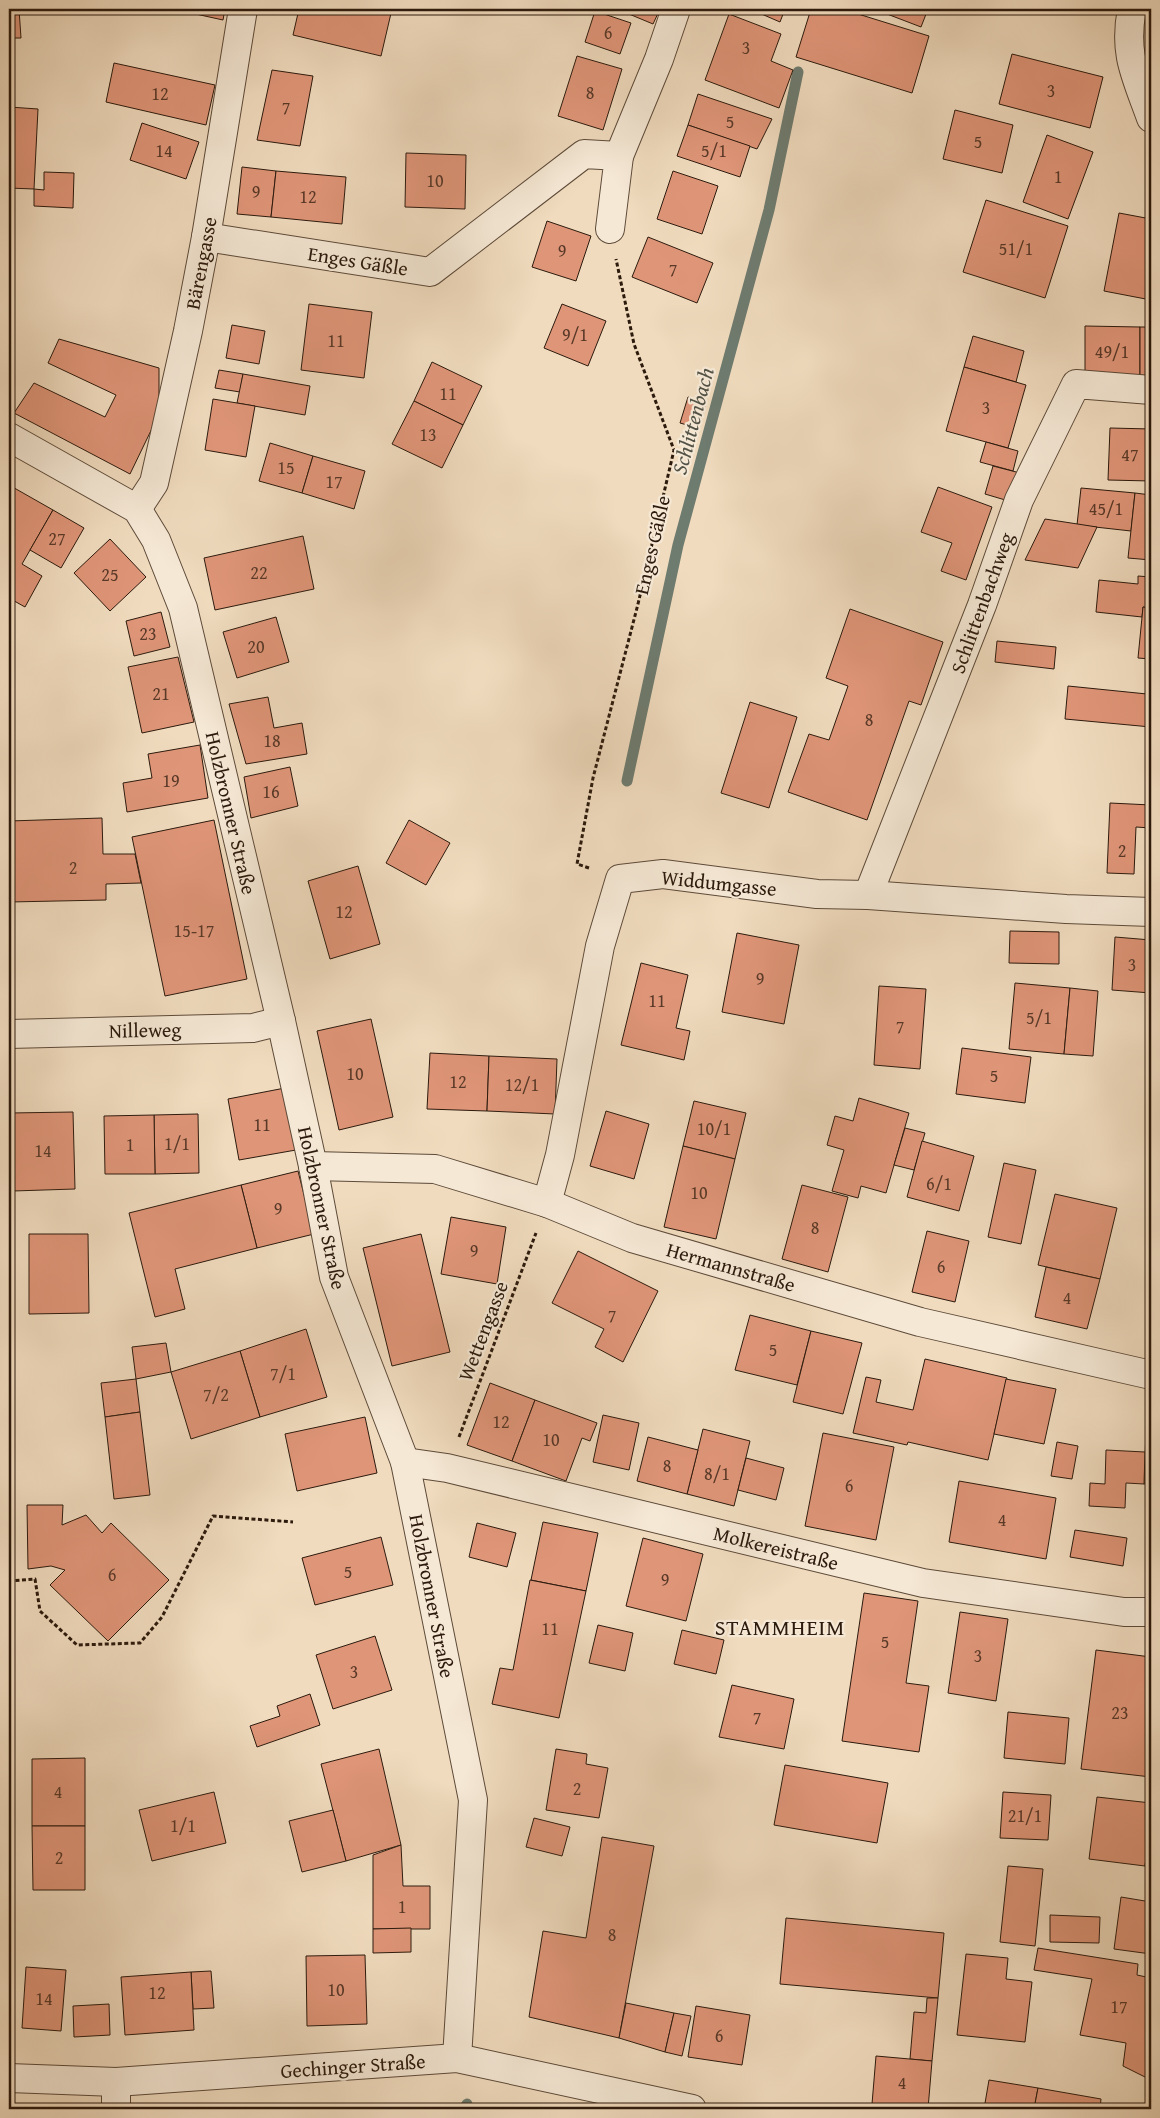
<svg xmlns="http://www.w3.org/2000/svg" width="1160" height="2118" font-family="'Gentium Book Plus',serif">
<style>
.lines{fill:none;stroke-linecap:round;stroke-linejoin:round}
.stream{stroke:#6e7b6f;stroke-width:11}
.building{fill:#df9578;stroke:#2c1a0d}
.minor-casing{stroke:#5d4a39;stroke-width:30}
.path{stroke:#2c1a0d;stroke-width:3;stroke-dasharray:4 2.5;stroke-linecap:butt}
.minor{stroke:#f5e8d5;stroke-width:28}
.labels{text-anchor:middle;stroke-width:4.5;stroke-linejoin:round;paint-order:stroke}
.number-label{font-size:18px;fill:#593928}
.street-label{font-size:20px;fill:#2c1a0d;stroke:#f5e8d5}
.water-label{font-size:21px;font-style:italic;fill:#525246;stroke:#f5e8d5}
.quarter-label{font-size:22px;letter-spacing:1px;fill:#2c1a0d;stroke:#f5e8d5}
</style>
<rect width="100%" height="100%" fill="#f0dbbe"/>
<filter id="stains"><feTurbulence type="fractalNoise" baseFrequency=".004" numOctaves="4"/><feColorMatrix values="0 0 0 0 .2 0 0 0 0 .09 0 0 0 0 .02 0 0 0 .5 -.17"/></filter>
<radialGradient id="worn" r=".72"><stop offset=".6" stop-color="#630" stop-opacity="0"/><stop offset="1" stop-color="#630" stop-opacity=".3"/></radialGradient>
<g class="lines">
<g class="stream">
<path d="M627 781 678 545 769 210 798 72"/>
<path d="M464 2109 467 2104"/>
</g>
</g>
<g class="building">
<path d="M9 9H19L21 38H9Z"/>
<path d="M173 9H225L223 20Z"/>
<path d="M299 9H392L381 56 293 35Z"/>
<path d="M617 9H660L653 24Z"/>
<path d="M750 9H785L780 22Z"/>
<path d="M811 9H842L929 36 912 93 796 57Z"/>
<path d="M874 9H928L921 27Z"/>
<path d="M595 11 631 23 620 54 585 42Z"/>
<path d="M729 14 781 34 771 61 793 70 779 108 705 80Z"/>
<path d="M1012 54 1103 77 1090 128 999 104Z"/>
<path d="M577 56 622 69 603 130 558 116Z"/>
<path d="M114 63 215 85 206 125 106 102Z"/>
<path d="M272 70 313 76 300 146 257 140Z"/>
<path d="M698 94 772 119 757 149 688 125Z"/>
<path d="M9 107 38 109 34 189 9 188Z"/>
<path d="M955 110 1013 125 1002 173 943 159Z"/>
<path d="M142 123 199 142 186 179 130 160Z"/>
<path d="M688 125 750 146 740 177 677 156Z"/>
<path d="M1047 135 1093 152 1068 219 1023 202Z"/>
<path d="M406 153 466 155 465 209 405 207Z"/>
<path d="M242 167 276 171 271 217 237 214Z"/>
<path d="M276 171 346 177 342 224 271 217Z"/>
<path d="M673 171 718 186 702 234 657 219Z"/>
<path d="M44 172 74 173 73 208 34 206V189L44 190Z"/>
<path d="M986 200 1068 226 1045 298 963 272Z"/>
<path d="M1119 213 1151 219V300L1104 291Z"/>
<path d="M547 221 591 236 576 281 532 267Z"/>
<path d="M648 237 713 263 697 303 632 277Z"/>
<path d="M309 304 372 312 364 378 301 370Z"/>
<path d="M562 304 606 321 588 366 544 348Z"/>
<path d="M232 325 265 331 259 364 226 358Z"/>
<path d="M1085 326 1140 327V377H1085Z"/>
<rect x="1140" y="327" width="11" height="50"/>
<path d="M973 336 1024 351 1016 382 964 367Z"/>
<path d="M59 339 159 368V414L130 474 14 413 34 383 105 417 116 395 48 363Z"/>
<path d="M432 362 482 386 463 425 414 401Z"/>
<path d="M964 367 1026 385 1008 448 946 431Z"/>
<path d="M219 370 243 374 240 392 215 388Z"/>
<path d="M243 374 310 386 305 415 237 403Z"/>
<path d="M688 397 706 403 698 428 680 423Z"/>
<path d="M213 399 255 406 246 457 205 450Z"/>
<path d="M414 401 463 425 442 468 392 444Z"/>
<path d="M1110 428 1151 429V481L1108 480Z"/>
<path d="M986 442 1018 451 1013 471 980 462Z"/>
<path d="M270 443 313 456 302 493 259 481Z"/>
<path d="M313 456 365 471 354 509 302 493Z"/>
<path d="M993 466 1020 473 1012 502 985 494Z"/>
<path d="M9 485 53 510 22 564 42 576 25 607 9 598Z"/>
<path d="M938 487 992 507 966 580 941 571 952 543 921 532Z"/>
<path d="M1081 488 1135 493 1131 531 1077 525Z"/>
<path d="M1135 493 1151 495V560L1128 558Z"/>
<path d="M53 510 84 528 61 568 30 550Z"/>
<path d="M1045 519 1097 527 1078 568 1025 560Z"/>
<path d="M303 536 314 589 215 610 204 558Z"/>
<path d="M110 539 146 577 110 611 74 573Z"/>
<path d="M1138 576 1151 577V608L1143 607 1142 617 1096 612 1099 580 1138 584Z"/>
<path d="M1143 607 1151 608V659L1138 658Z"/>
<path d="M850 609 943 642 921 705 909 701 867 820 788 792 809 734 829 740 848 686 826 678Z"/>
<path d="M161 612 170 647 134 656 126 621Z"/>
<path d="M276 617 289 662 237 678 223 632Z"/>
<path d="M997 641 1056 647 1054 669 995 662Z"/>
<path d="M178 657 194 722 142 733 128 667Z"/>
<path d="M1150 659 1151 727 1065 719 1068 686 1147 694Z"/>
<path d="M268 697 274 728 302 723 307 754 246 764 229 704Z"/>
<path d="M750 702 797 717 769 808 721 793Z"/>
<path d="M200 745 208 798 127 812 123 783 152 778 148 754Z"/>
<path d="M290 767 298 806 251 818 244 777Z"/>
<path d="M1110 803 1151 805V828L1136 827 1134 874 1107 873Z"/>
<path d="M102 818 103 854H135L141 883 106 884V900L9 902V821Z"/>
<path d="M214 820 247 979 165 996 132 837Z"/>
<path d="M409 820 450 843 426 885 386 863Z"/>
<path d="M358 866 380 944 330 959 308 881Z"/>
<path d="M1010 931 1059 932V964L1009 963Z"/>
<path d="M737 933 799 945 784 1024 722 1012Z"/>
<path d="M1115 937 1151 940V993L1112 990Z"/>
<path d="M9 947 12 948 11 983H9Z"/>
<path d="M641 963 688 975 676 1028 690 1031 684 1060 621 1045Z"/>
<path d="M1015 983 1070 988 1064 1054 1009 1049Z"/>
<path d="M879 986 926 989 920 1069 874 1065Z"/>
<path d="M1070 988 1098 991 1093 1056 1064 1054Z"/>
<path d="M371 1019 393 1117 339 1130 317 1031Z"/>
<path d="M962 1048 1031 1057 1025 1103 956 1094Z"/>
<path d="M430 1053 489 1056 487 1111 427 1109Z"/>
<path d="M489 1056 557 1059 555 1114 487 1111Z"/>
<path d="M285 1088 296 1150 239 1160 228 1099Z"/>
<path d="M859 1098 909 1113 886 1193 861 1186 858 1198 832 1191 844 1150 827 1145 835 1116 853 1121Z"/>
<path d="M694 1101 746 1113 735 1159 683 1146Z"/>
<path d="M606 1111 649 1124 634 1179 590 1166Z"/>
<path d="M73 1112 75 1189 13 1191 10 1113Z"/>
<path d="M198 1114 199 1173 155 1174 154 1115Z"/>
<path d="M154 1115 155 1174H105L104 1116Z"/>
<path d="M905 1128 925 1133 914 1170 894 1165Z"/>
<path d="M922 1141 974 1156 959 1211 907 1197Z"/>
<path d="M683 1146 735 1159 716 1239 664 1227Z"/>
<path d="M1004 1163 1036 1170 1021 1244 988 1237Z"/>
<path d="M298 1171 314 1234 257 1248 241 1185Z"/>
<path d="M241 1185 257 1248 175 1269 185 1309 155 1317 129 1213Z"/>
<path d="M802 1185 848 1197 828 1272 782 1259Z"/>
<path d="M1055 1194 1117 1208 1100 1279 1038 1265Z"/>
<path d="M451 1217 506 1227 497 1284 441 1274Z"/>
<path d="M927 1231 969 1241 955 1302 912 1292Z"/>
<path d="M29 1234H88L89 1313 29 1314Z"/>
<path d="M421 1234 450 1352 392 1366 363 1248Z"/>
<path d="M578 1251 658 1291 623 1362 595 1347 604 1329 552 1303Z"/>
<path d="M1046 1267 1100 1279 1087 1329 1035 1317Z"/>
<path d="M750 1315 811 1331 797 1385 735 1370Z"/>
<path d="M306 1329 327 1397 260 1417 240 1351Z"/>
<path d="M811 1331 862 1343 843 1414 793 1402Z"/>
<path d="M166 1343 171 1372 136 1379 132 1347Z"/>
<path d="M240 1351 260 1417 191 1439 171 1372Z"/>
<path d="M925 1359 1007 1378 988 1460 908 1442 907 1445 853 1433 866 1377 881 1380 876 1402 913 1410Z"/>
<path d="M136 1379 140 1412 105 1417 101 1383Z"/>
<path d="M1006 1379 1056 1389 1044 1444 994 1434Z"/>
<path d="M490 1383 535 1400 512 1461 467 1445Z"/>
<path d="M535 1400 597 1423 590 1441 582 1438 566 1481 512 1461Z"/>
<path d="M140 1412 150 1495 114 1499 105 1417Z"/>
<path d="M603 1415 639 1423 629 1470 593 1462Z"/>
<path d="M365 1417 377 1473 297 1491 285 1434Z"/>
<path d="M703 1429 750 1441 734 1506 687 1494Z"/>
<path d="M1146 1431 1151 1432V1484H1144Z"/>
<path d="M823 1433 894 1447 876 1540 805 1526Z"/>
<path d="M648 1437 698 1450 687 1494 637 1481Z"/>
<path d="M1057 1442 1078 1446 1072 1479 1051 1476Z"/>
<path d="M1106 1450 1145 1452 1144 1484 1126 1483 1125 1508 1089 1506 1090 1483 1105 1484Z"/>
<path d="M746 1458 784 1468 776 1500 738 1490Z"/>
<path d="M959 1481 1056 1498 1046 1559 949 1542Z"/>
<path d="M27 1505H63L62 1525 86 1515 102 1533 111 1523 169 1580 108 1641 50 1585 65 1570 51 1566 28 1569Z"/>
<path d="M543 1522 598 1533 586 1591 531 1580Z"/>
<path d="M477 1523 516 1533 507 1567 469 1557Z"/>
<path d="M1075 1530 1127 1538 1123 1566 1070 1557Z"/>
<path d="M381 1537 393 1585 315 1605 302 1558Z"/>
<path d="M643 1538 703 1554 686 1621 626 1606Z"/>
<path d="M530 1580 586 1591 559 1718 492 1704 500 1668 513 1670Z"/>
<path d="M864 1593 918 1601 906 1683 929 1686 919 1752 842 1741Z"/>
<path d="M960 1612 1008 1619 996 1701 948 1693Z"/>
<path d="M598 1625 633 1633 625 1671 589 1663Z"/>
<path d="M682 1630 724 1640 716 1674 674 1664Z"/>
<path d="M375 1636 392 1690 333 1709 316 1655Z"/>
<path d="M1096 1650 1151 1657V1777L1081 1769Z"/>
<path d="M732 1685 794 1699 784 1749 719 1737Z"/>
<path d="M310 1694 320 1725 257 1747 250 1726 280 1716 277 1706Z"/>
<path d="M1008 1712 1069 1718 1065 1764 1004 1758Z"/>
<path d="M379 1749 401 1845 346 1861 321 1764Z"/>
<path d="M556 1749 587 1754 586 1764 608 1768 599 1818 546 1810Z"/>
<path d="M85 1758V1826H32V1759Z"/>
<path d="M785 1765 888 1783 877 1843 774 1825Z"/>
<path d="M214 1792 226 1843 152 1861 139 1810Z"/>
<path d="M1003 1792 1051 1795 1048 1840 1000 1838Z"/>
<path d="M1097 1797 1151 1803V1821L1145 1866 1089 1859Z"/>
<path d="M333 1810 346 1861 302 1872 289 1821Z"/>
<path d="M534 1818 570 1827 562 1856 526 1847Z"/>
<path d="M1151 1821V1867L1145 1866Z"/>
<path d="M32 1826H85V1890H33Z"/>
<path d="M602 1837 654 1846 619 2038 529 2017 543 1931 586 1938Z"/>
<path d="M401 1845 403 1886H430V1929H373V1855Z"/>
<path d="M1008 1866 1043 1869 1035 1946 1000 1942Z"/>
<path d="M1121 1897 1151 1902V1954L1114 1949Z"/>
<path d="M1050 1915 1100 1917 1099 1943 1050 1942Z"/>
<path d="M786 1918 944 1933 938 1998 780 1984Z"/>
<path d="M411 1928V1952L373 1953V1929Z"/>
<path d="M1038 1948 1138 1964 1137 1975 1151 1978V2080L1123 2066 1126 2043 1080 2035 1092 1979 1034 1970Z"/>
<path d="M966 1954 1008 1958 1006 1979 1032 1982 1025 2042 957 2035Z"/>
<path d="M365 1955 367 2024 307 2026 306 1956Z"/>
<path d="M26 1967 66 1970 61 2031 22 2028Z"/>
<path d="M211 1971 214 2008 193 2009 191 1972Z"/>
<path d="M191 1972 194 2030 125 2035 121 1977Z"/>
<path d="M927 1998H938L932 2061 910 2059 914 2012 926 2013Z"/>
<path d="M626 2003 674 2013 665 2052 619 2038Z"/>
<path d="M109 2004 110 2035 74 2037 73 2006Z"/>
<path d="M696 2006 750 2015 742 2065 688 2057Z"/>
<path d="M674 2013 691 2016 682 2056 665 2052Z"/>
<path d="M876 2056 932 2061 928 2109 872 2104Z"/>
<path d="M989 2080 1038 2088 1034 2109H984Z"/>
<path d="M1038 2088 1101 2099 1100 2109H1034Z"/>
</g>
<g class="lines">
<g class="minor-casing">
<g id="minor">
<path d="M1132 9C1123 54 1136 76 1151 118"/>
<path d="M619 156 659 59 676 9"/>
<path d="M206 237 430 272 584 154 619 156 610 229"/>
<path d="M9 437 137 509 156 540 183 608 281 1021 313 1166 334 1277 405 1462 473 1800 457 2058"/>
<path d="M137 509 154 483 188 331 206 237 243 9"/>
<path d="M868 895 982 605 1019 500 1076 384 1151 390"/>
<path d="M9 1034 253 1028 281 1021"/>
<path d="M313 1166 435 1169 547 1203 632 1238 920 1322 1151 1375"/>
<path d="M547 1203 560 1155 600 946 620 879 663 874 817 894 868 895 1066 909 1151 912"/>
<path d="M405 1462 447 1468 923 1583 1124 1612H1151"/>
<path d="M9 2078 116 2082 457 2058 692 2109"/>
<path d="M116 2082V2109"/>
</g>
</g>
<g class="path">
<path d="M589 868 577 864 593 778 638 604 674 450 634 344 616 259"/>
<path d="M459 1437 536 1233"/>
<path d="M9 1581 35 1579 40 1611 77 1645 140 1643 162 1617 213 1516 293 1522"/>
</g>
<use href="#minor" class="minor"/>
</g>
<g class="labels">
<g class="number-label">
<text x="608" y="39">6</text>
<text x="746" y="54">3</text>
<text x="1051" y="97">3</text>
<text x="590" y="99">8</text>
<text x="160" y="100">12</text>
<text x="286" y="114">7</text>
<text x="730" y="128">5</text>
<text x="978" y="148">5</text>
<text x="164" y="157">14</text>
<text x="714" y="157">5/1</text>
<text x="1058" y="183">1</text>
<text x="435" y="187">10</text>
<text x="256" y="198">9</text>
<text x="308" y="203">12</text>
<text x="1016" y="255">51/1</text>
<text x="562" y="257">9</text>
<text x="673" y="276">7</text>
<text x="575" y="341">9/1</text>
<text x="336" y="347">11</text>
<text x="1112" y="358">49/1</text>
<text x="448" y="400">11</text>
<text x="986" y="414">3</text>
<text x="428" y="441">13</text>
<text x="1130" y="461">47</text>
<text x="286" y="474">15</text>
<text x="334" y="488">17</text>
<text x="1106" y="515">45/1</text>
<text x="57" y="545">27</text>
<text x="259" y="579">22</text>
<text x="110" y="581">25</text>
<text x="148" y="640">23</text>
<text x="256" y="653">20</text>
<text x="161" y="700">21</text>
<text x="869" y="726">8</text>
<text x="272" y="747">18</text>
<text x="171" y="787">19</text>
<text x="271" y="798">16</text>
<text x="1122" y="857">2</text>
<text x="73" y="874">2</text>
<text x="344" y="918">12</text>
<text x="194" y="937">15-17</text>
<text x="1132" y="971">3</text>
<text x="760" y="985">9</text>
<text x="657" y="1007">11</text>
<text x="1039" y="1024">5/1</text>
<text x="900" y="1033">7</text>
<text x="355" y="1080">10</text>
<text x="994" y="1082">5</text>
<text x="458" y="1088">12</text>
<text x="522" y="1091">12/1</text>
<text x="262" y="1131">11</text>
<text x="714" y="1135">10/1</text>
<text x="177" y="1150">1/1</text>
<text x="130" y="1151">1</text>
<text x="43" y="1157">14</text>
<text x="939" y="1190">6/1</text>
<text x="699" y="1199">10</text>
<text x="278" y="1215">9</text>
<text x="815" y="1234">8</text>
<text x="474" y="1257">9</text>
<text x="941" y="1273">6</text>
<text x="1067" y="1304">4</text>
<text x="612" y="1322">7</text>
<text x="773" y="1356">5</text>
<text x="283" y="1380">7/1</text>
<text x="216" y="1401">7/2</text>
<text x="501" y="1428">12</text>
<text x="551" y="1446">10</text>
<text x="667" y="1472">8</text>
<text x="717" y="1480">8/1</text>
<text x="849" y="1492">6</text>
<text x="1002" y="1526">4</text>
<text x="348" y="1578">5</text>
<text x="112" y="1581">6</text>
<text x="665" y="1586">9</text>
<text x="550" y="1635">11</text>
<text x="885" y="1648">5</text>
<text x="978" y="1662">3</text>
<text x="354" y="1678">3</text>
<text x="1120" y="1719">23</text>
<text x="757" y="1724">7</text>
<text x="577" y="1795">2</text>
<text x="58" y="1798">4</text>
<text x="1025" y="1822">21/1</text>
<text x="183" y="1832">1/1</text>
<text x="59" y="1864">2</text>
<text x="402" y="1913">1</text>
<text x="612" y="1941">8</text>
<text x="336" y="1996">10</text>
<text x="157" y="1999">12</text>
<text x="44" y="2005">14</text>
<text x="1119" y="2013">17</text>
<text x="719" y="2042">6</text>
<text x="902" y="2089">4</text>
</g>
<g class="street-label">
<text transform="translate(358 261) rotate(9)" y="7">Enges Gäßle</text>
<text transform="translate(201 263) rotate(-79)" y="7">Bärengasse</text>
<text transform="translate(652 545) rotate(-77)" y="7">Enges Gäßle</text>
<text transform="translate(982 603) rotate(-70)" y="7">Schlittenbachweg</text>
<text transform="translate(231 813) rotate(77)" y="7">Holzbronner Straße</text>
<text transform="translate(719 883) rotate(6)" y="7">Widdumgasse</text>
<text transform="translate(145 1030) rotate(-1)" y="7">Nilleweg</text>
<text transform="translate(322 1208) rotate(78)" y="7">Holzbronner Straße</text>
<text transform="translate(731 1267) rotate(16)" y="7">Hermannstraße</text>
<text transform="translate(483 1331) rotate(-69)" y="7">Wettengasse</text>
<text transform="translate(776 1548) rotate(14)" y="7">Molkereistraße</text>
<text transform="translate(432 1596) rotate(79)" y="7">Holzbronner Straße</text>
<text transform="translate(353 2066) rotate(-4)" y="7">Gechinger Straße</text>
</g>
<g class="water-label">
<text transform="translate(693 421) rotate(-75)" y="7">Schlittenbach</text>
</g>
<g class="quarter-label">
<text x="780" y="1635">STAMMHEIM</text>
</g>
</g>
<rect width="1160" height="2118" fill="none" stroke="#f0dbbe" stroke-width="30"/>
<rect x="10" y="10" width="1140" height="2098" fill="none" stroke="#2c1a0d" stroke-width="2.5"/>
<rect x="15" y="15" width="1130" height="2088" fill="none" stroke="#2c1a0d"/>
<rect width="100%" height="100%" filter="url(#stains)"/>
<rect width="100%" height="100%" fill="url(#worn)"/>
</svg>
